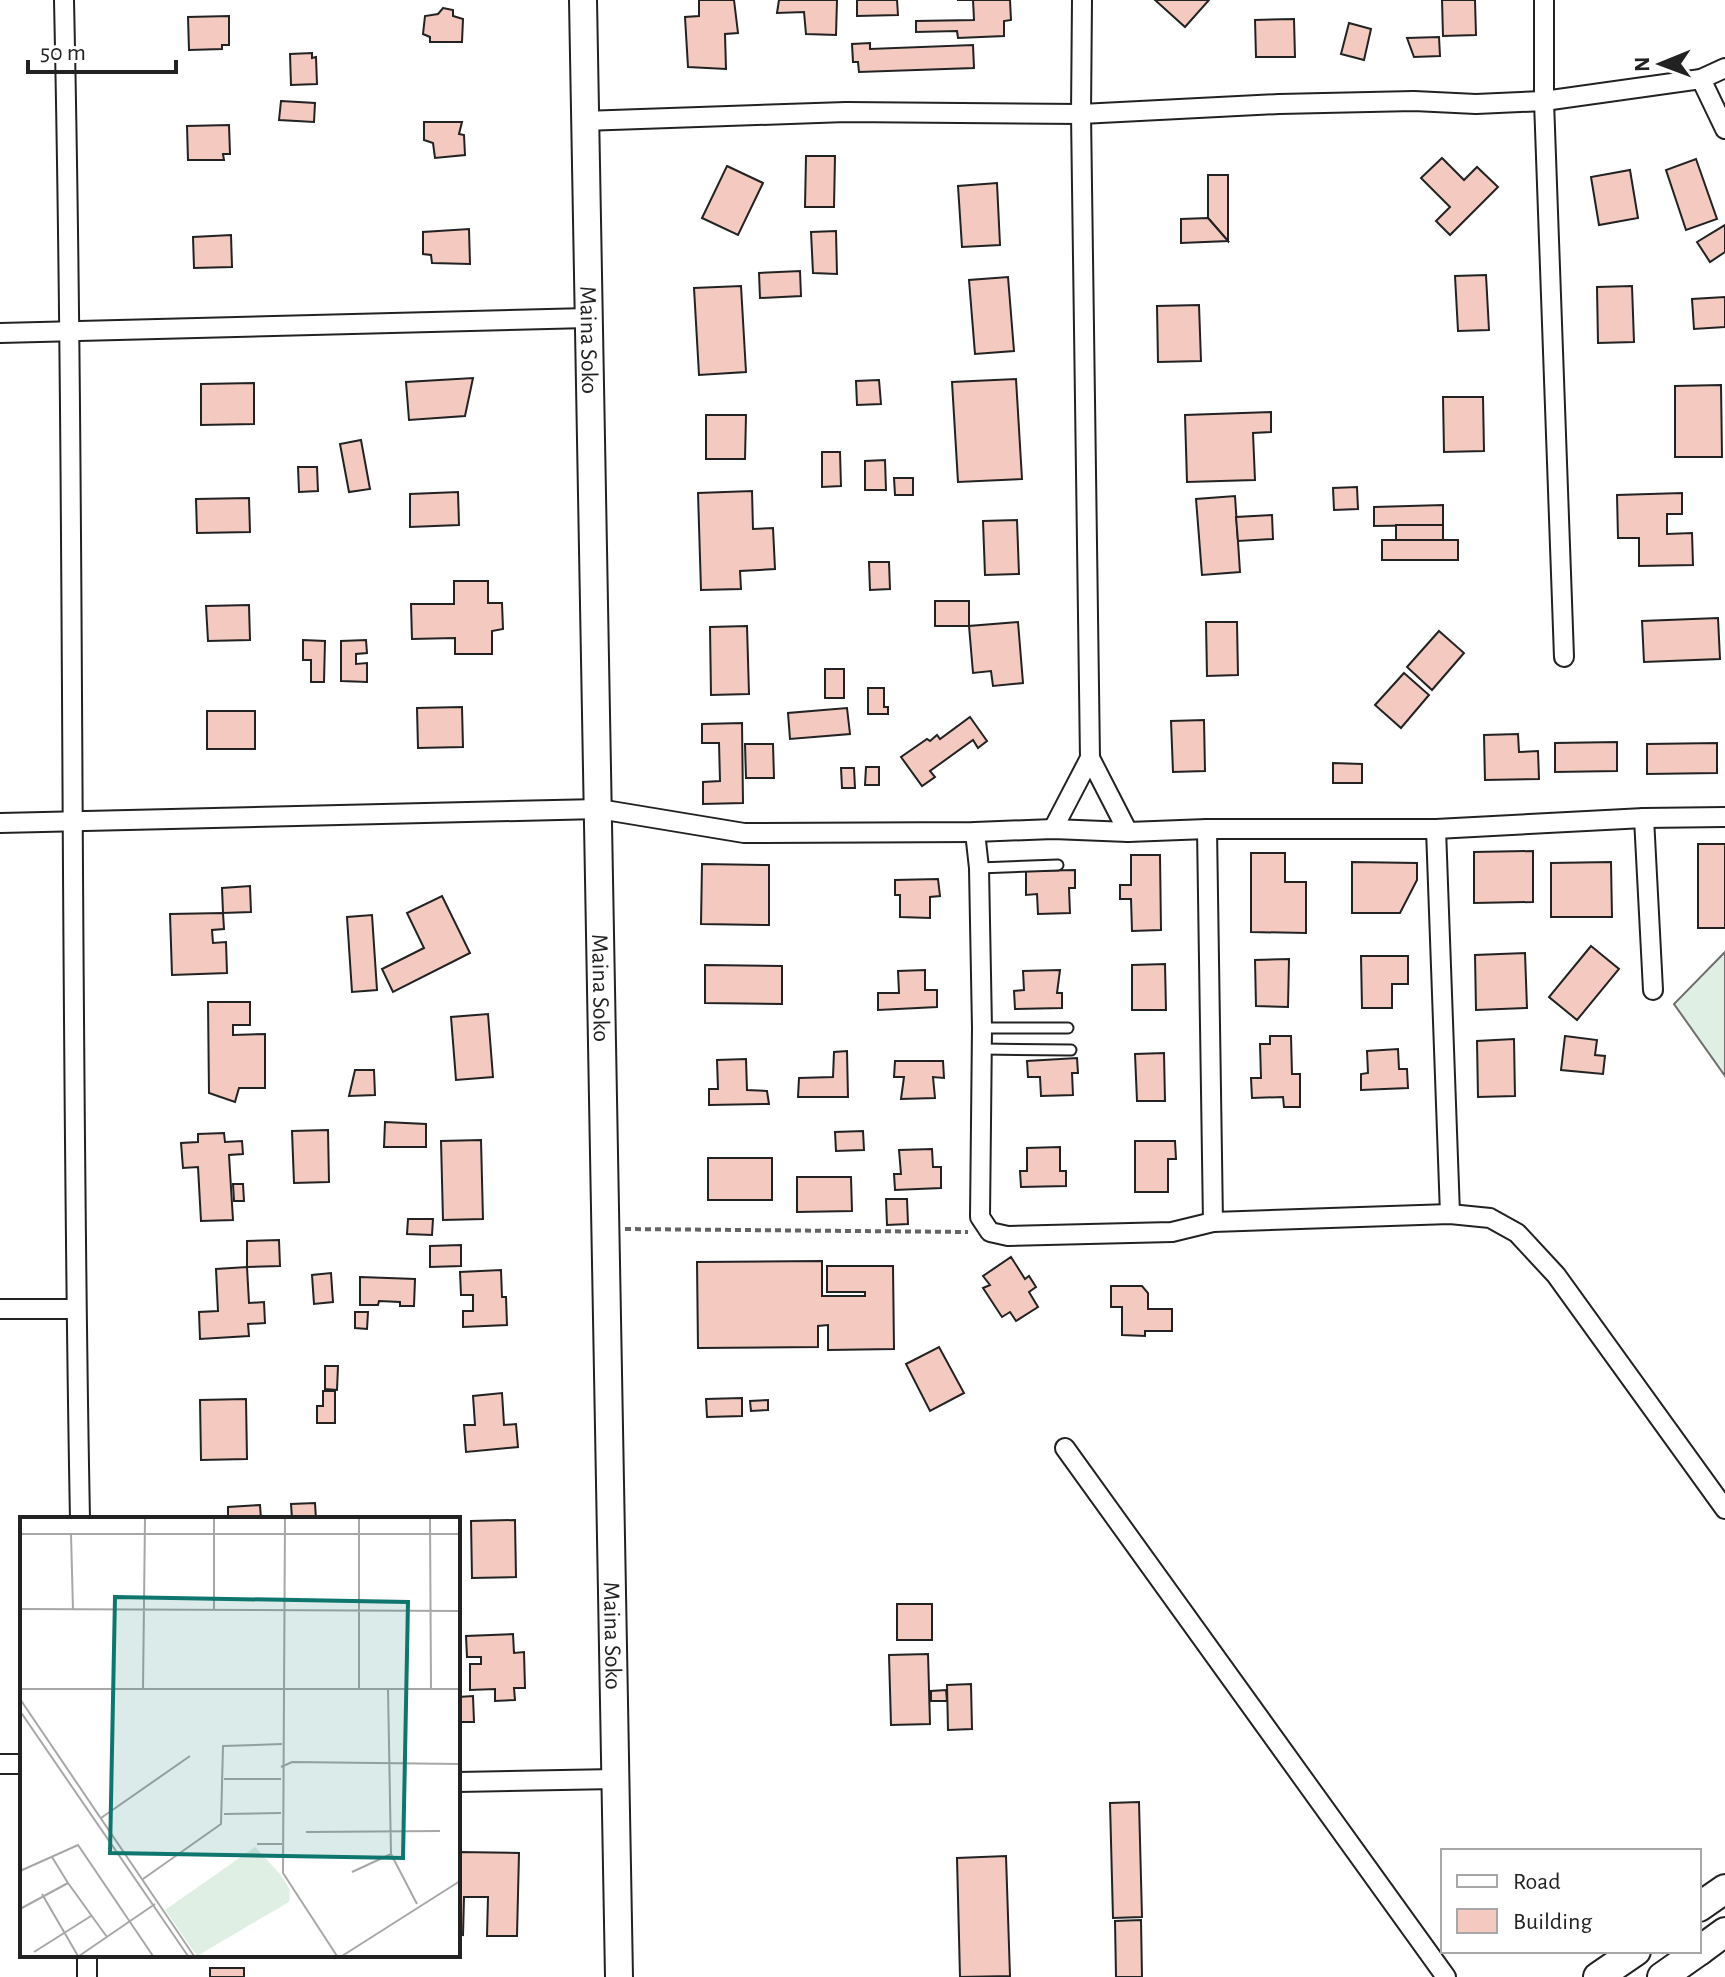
<svg xmlns="http://www.w3.org/2000/svg" width="1725" height="1977" font-family="'Alegreya Sans',sans-serif">
<style>
.green{fill:#e0efe3;stroke:#6f6f6f;stroke-width:2}
.building{fill:#f3c9c0;stroke:#222;stroke-width:2}
.lines{fill:none;stroke-linecap:round;stroke-linejoin:round}
.lane-casing{stroke:#222;stroke-width:13}
.street-casing{stroke:#222;stroke-width:22}
.secondary-casing{stroke:#222;stroke-width:30}
.primary-casing{stroke:#222;stroke-width:32}
.path{stroke:#646464;stroke-width:4;stroke-dasharray:6 4;stroke-linecap:butt}
.lane{stroke:#fff;stroke-width:9}
.street{stroke:#fff;stroke-width:18}
.secondary{stroke:#fff;stroke-width:26}
.primary{stroke:#fff;stroke-width:28}
.labels{text-anchor:middle;stroke-width:6;stroke-linejoin:round;paint-order:stroke}
.street-label{font-size:24px;fill:#222;stroke:#fff}
.inset-road{fill:none;stroke:#a7a7a7;stroke-width:2}
.view{fill:#0f766e;fill-opacity:0.15;stroke:#0f766e;stroke-width:4}
.inset-edge{fill:none;stroke:#222;stroke-width:4}
</style>
<rect width="100%" height="100%" fill="#fff"/>
<path class="green" d="M1725 952V1076L1674 1004Z"/>
<g class="building">
<path d="M699 0H734L738 33 725 34 726 69 688 67 685 17 699 16Z"/>
<path d="M779 0H837L836 35 806 34 804 12 777 13Z"/>
<path d="M857 0H897L898 15 857 16Z"/>
<path d="M957 0H1010L1011 20 1004 21V36L958 38 957 31 916 32V21L974 20 973 0Z"/>
<path d="M1155 0H1209L1185 27Z"/>
<path d="M1442 0H1475L1476 35 1443 36Z"/>
<path d="M443 8 453 10V16L463 19 462 42H430V37L423 34 425 16 438 14Z"/>
<path d="M229 16V45H222V49L189 50 188 17Z"/>
<path d="M1294 19 1295 57H1256L1255 20Z"/>
<path d="M1349 23 1371 29 1364 60 1341 54Z"/>
<path d="M1439 37 1440 56 1414 57 1407 38Z"/>
<path d="M870 43V49L973 45 974 68 859 72 858 62H853L852 44Z"/>
<path d="M312 53V58L316 57 317 84 291 85 290 54Z"/>
<path d="M281 101 315 103 314 122 279 120Z"/>
<path d="M424 122H462L459 134 464 135 465 155 435 158 433 143 424 140Z"/>
<path d="M229 125 230 154H223L224 160H188L187 126Z"/>
<path d="M806 156H835L834 207H805Z"/>
<path d="M1442 158 1464 180 1477 167 1498 187 1450 235 1436 221 1450 207 1421 178Z"/>
<path d="M1696 159 1717 219 1686 230 1666 170Z"/>
<path d="M727 166 763 183 738 235 702 218Z"/>
<path d="M1630 170 1638 218 1599 225 1591 177Z"/>
<path d="M1208 175H1228V241L1208 218Z"/>
<path d="M997 183 1000 245 962 247 958 186Z"/>
<path d="M1208 218 1228 241 1181 243V219Z"/>
<path d="M1725 225V252L1710 262 1697 242Z"/>
<path d="M469 229 470 264 432 263 431 255 423 254V232Z"/>
<path d="M836 231 837 274 813 273 811 232Z"/>
<path d="M231 235 232 267 194 268 193 237Z"/>
<path d="M800 271 801 296 760 298 759 273Z"/>
<path d="M1486 275 1489 330 1458 331 1455 276Z"/>
<path d="M1008 277 1014 351 975 354 969 280Z"/>
<path d="M741 286 746 372 699 375 694 288Z"/>
<path d="M1632 286 1634 342 1598 343 1597 287Z"/>
<path d="M1725 297V327L1694 329 1692 299Z"/>
<path d="M1199 305 1201 361 1158 362 1157 306Z"/>
<path d="M473 378 465 416 409 420 406 382Z"/>
<path d="M1016 379 1022 479 958 482 952 382Z"/>
<path d="M879 380 881 404 857 405 856 381Z"/>
<path d="M254 383V424L201 425V384Z"/>
<path d="M1721 385 1722 457H1675V386Z"/>
<path d="M1443 397H1483L1484 451 1444 452Z"/>
<path d="M1271 412V432L1253 433 1255 480 1187 482 1185 415Z"/>
<path d="M706 415H746L745 459H706Z"/>
<path d="M361 440 370 489 349 492 340 444Z"/>
<path d="M822 452H840L841 486 822 487Z"/>
<path d="M885 460 886 490H865V461Z"/>
<path d="M298 467H317L318 491 299 492Z"/>
<path d="M894 478H913V495H895Z"/>
<path d="M1357 487 1358 509 1334 510 1333 488Z"/>
<path d="M752 491 753 529 773 528 775 569 740 571 741 589 701 590 698 493Z"/>
<path d="M458 492 459 525 410 527V494Z"/>
<path d="M1682 493V514H1667V534L1692 533 1693 565 1639 566V538H1618L1617 495Z"/>
<path d="M1235 496 1240 572 1202 575 1196 499Z"/>
<path d="M249 498 250 532 197 533 196 499Z"/>
<path d="M1443 505V525L1374 526V507Z"/>
<path d="M1272 515 1273 539 1238 541 1236 517Z"/>
<path d="M1017 520 1019 574 985 575 983 521Z"/>
<path d="M1396 525H1443V540L1396 541Z"/>
<rect x="1382" y="540" width="76" height="20"/>
<path d="M869 562H889L890 589 870 590Z"/>
<path d="M454 581H488V603H502L503 629 492 631V654H455V638L412 639 411 604H454Z"/>
<rect x="935" y="601" width="34" height="25"/>
<path d="M249 605 250 640 208 641 206 606Z"/>
<path d="M1718 618 1720 659 1644 662 1642 621Z"/>
<path d="M1018 622 1023 683 993 686 991 671 973 673 969 626Z"/>
<path d="M1206 622H1237L1238 675 1207 676Z"/>
<path d="M747 626 749 694 711 695 710 627Z"/>
<path d="M1439 631 1464 653 1432 690 1407 667Z"/>
<path d="M303 640 325 641 324 682H311V660H303Z"/>
<path d="M366 640 367 653 356 654V664L367 663V682L341 681V641Z"/>
<rect x="825" y="669" width="19" height="29"/>
<path d="M1404 673 1429 695 1401 728 1375 705Z"/>
<path d="M868 688H884V707H888V714H868Z"/>
<path d="M462 707 463 747 418 748 417 708Z"/>
<path d="M847 708 850 734 790 739 788 713Z"/>
<rect x="207" y="711" width="48" height="38"/>
<path d="M970 717 987 741 978 748 973 740 930 771 935 777 922 786 901 757 927 739 930 741 937 735 940 739Z"/>
<path d="M1204 720 1205 771 1173 772 1171 721Z"/>
<path d="M742 723 743 803 703 804V782L720 781 719 743H702V724Z"/>
<path d="M1518 734 1519 752 1538 751 1539 779 1485 780 1484 735Z"/>
<path d="M1617 742V771L1555 772V743Z"/>
<path d="M1717 743V773L1647 774V744Z"/>
<path d="M745 744H773L774 778H746Z"/>
<path d="M1333 763 1362 764V783H1333Z"/>
<path d="M866 767H879V785H865Z"/>
<path d="M841 768H854L855 788H842Z"/>
<rect x="1698" y="844" width="27" height="84"/>
<path d="M1533 851V902L1474 903V852Z"/>
<path d="M1251 853H1285V882H1306V933L1251 932Z"/>
<path d="M1131 855H1160L1161 930 1132 931 1131 899H1120V885H1131Z"/>
<path d="M1352 862 1417 863V880L1400 913H1352Z"/>
<path d="M1611 862 1612 917H1551V863Z"/>
<path d="M702 864 769 865V925L701 924Z"/>
<path d="M1075 870V888H1069L1070 913 1038 914 1037 894 1026 895V871Z"/>
<path d="M938 879 940 896 930 897V918L900 917V895H895V880Z"/>
<path d="M250 886 251 912 223 913 222 888Z"/>
<path d="M442 896 470 953 393 992 382 969 424 948 407 913Z"/>
<path d="M223 913 224 929 212 930 213 943 226 942 227 973 172 975 170 914Z"/>
<path d="M372 915 377 990 352 992 347 917Z"/>
<path d="M1591 946 1619 969 1577 1020 1549 997Z"/>
<path d="M1525 953 1527 1008 1476 1010 1475 955Z"/>
<path d="M1361 956H1408V984H1392V1008H1362Z"/>
<path d="M1289 959 1288 1007 1256 1006 1255 960Z"/>
<path d="M1165 964 1166 1010H1132V965Z"/>
<path d="M705 965 782 966V1004L705 1003Z"/>
<path d="M925 970V990H937V1007L878 1010V993H899L898 971Z"/>
<path d="M1060 970 1057 993H1062V1008L1015 1009 1014 991 1024 990 1023 971Z"/>
<path d="M208 1002H250V1025H233V1035L265 1034V1088H239L235 1102 209 1093Z"/>
<path d="M488 1014 493 1077 456 1080 451 1017Z"/>
<path d="M1270 1036H1291L1292 1074H1300V1107H1284L1283 1097 1252 1098 1251 1078H1261L1260 1044H1270Z"/>
<path d="M1565 1036 1597 1040 1595 1055 1605 1056 1603 1074 1561 1070Z"/>
<path d="M1514 1039 1515 1096 1478 1097 1477 1041Z"/>
<path d="M1398 1049 1399 1069H1407L1408 1088 1361 1090V1074L1368 1073 1367 1051Z"/>
<path d="M847 1051 848 1097H798L799 1078 833 1077 834 1052Z"/>
<path d="M1164 1053 1165 1101H1137L1135 1054Z"/>
<path d="M1077 1058 1078 1073H1072L1073 1095 1041 1096 1040 1077H1028L1027 1061Z"/>
<path d="M746 1059 747 1090 767 1091 769 1104 709 1105V1089H718L717 1060Z"/>
<path d="M895 1061H943L944 1078 933 1077 935 1098 901 1099 904 1077H894Z"/>
<path d="M355 1070H374L375 1095 349 1096Z"/>
<path d="M385 1122 426 1124V1147H384Z"/>
<path d="M328 1130 329 1182 294 1183 292 1131Z"/>
<path d="M863 1131 864 1150 836 1151 835 1132Z"/>
<path d="M224 1133 225 1142 242 1141 243 1154 229 1155 233 1220 201 1221 198 1167 183 1168 181 1143 198 1142V1134Z"/>
<path d="M481 1140 483 1219 443 1220 441 1141Z"/>
<path d="M1135 1141H1175L1176 1159H1168V1192H1135Z"/>
<path d="M1060 1147V1171H1066V1186L1021 1187 1020 1171H1027V1148Z"/>
<path d="M932 1149 933 1167H941V1188L895 1190 894 1174H901L899 1150Z"/>
<rect x="708" y="1158" width="64" height="42"/>
<path d="M797 1177H851L852 1211 797 1212Z"/>
<path d="M233 1184H243L244 1201H234Z"/>
<path d="M886 1199H907L908 1224 887 1225Z"/>
<path d="M408 1219H433L432 1235 407 1234Z"/>
<path d="M279 1240 280 1266 247 1267V1241Z"/>
<path d="M461 1245V1266L430 1267V1246Z"/>
<path d="M1011 1257 1025 1279 1029 1276 1036 1287 1029 1292 1038 1307 1016 1321 1010 1312 1002 1317 983 1288 990 1285 983 1276Z"/>
<path d="M822 1261V1296H865V1292H827V1266H893L894 1349 828 1350V1325L818 1326V1347L698 1348 697 1262Z"/>
<path d="M247 1267 249 1303 264 1302 265 1323 248 1324 249 1336 200 1339 199 1312 218 1311 216 1269Z"/>
<path d="M501 1270 502 1297H506L507 1325 463 1327V1311H473V1295H461L460 1272Z"/>
<path d="M331 1273 333 1302 314 1304 312 1275Z"/>
<path d="M360 1277 415 1279 414 1306H400V1302L379 1301 378 1305H360Z"/>
<path d="M1111 1286H1142L1148 1293V1309H1172V1331H1145V1336L1122 1335V1307H1111Z"/>
<path d="M355 1312H368L367 1329 355 1328Z"/>
<path d="M939 1347 964 1393 930 1411 906 1364Z"/>
<path d="M325 1366H338L337 1390 325 1389Z"/>
<path d="M323 1391H335V1423H317V1406H323Z"/>
<path d="M502 1393 504 1425 516 1424 518 1447 466 1452 464 1425H475L473 1396Z"/>
<path d="M742 1398V1416L707 1417 706 1399Z"/>
<path d="M246 1399 247 1459 201 1460 200 1400Z"/>
<path d="M768 1400V1410L751 1411 750 1401Z"/>
<path d="M315 1503 316 1519H292L291 1504Z"/>
<path d="M260 1505 261 1519H228V1507Z"/>
<path d="M515 1520 516 1577 472 1578 471 1521Z"/>
<rect x="897" y="1604" width="35" height="36"/>
<path d="M513 1634 514 1653 524 1652 525 1688H514L515 1700 495 1701V1689L470 1690V1664H481V1657H467L466 1636Z"/>
<path d="M928 1654 930 1724 891 1725 889 1655Z"/>
<path d="M971 1684 972 1729 948 1730 947 1685Z"/>
<path d="M946 1690 947 1701H931V1691Z"/>
<path d="M473 1696 474 1722H458V1697Z"/>
<path d="M1139 1802 1142 1917 1113 1918 1110 1803Z"/>
<path d="M458 1852 519 1853 517 1936H487L488 1897H464L463 1935 458 1934Z"/>
<path d="M1006 1856 1010 1976 960 1977 957 1858Z"/>
<path d="M1141 1920 1142 1977H1116L1115 1921Z"/>
<rect x="210" y="1968" width="34" height="9"/>
</g>
<g class="lines">
<g class="lane-casing">
<g id="lane">
<path d="M979 868 1058 865"/>
<path d="M982 1028H1068"/>
<path d="M982 1049 1071 1050"/>
</g>
</g>
<g class="street-casing">
<g id="street">
<path d="M64 0C75 506 70 1013 80 1519"/>
<path d="M1082 0 1081 114 1090 758 1128 832"/>
<path d="M1544 0V101L1564 657"/>
<path d="M1701 79 1725 129"/>
<path d="M583 121 846 112 1081 114 1279 104 1414 101 1476 104 1544 101 1701 79 1725 68"/>
<path d="M0 333 588 318"/>
<path d="M1644 818 1653 990"/>
<path d="M0 823 599 809 744 833 975 832 1053 829 1128 832 1207 829H1436L1644 818 1725 817"/>
<path d="M1053 829 1090 758"/>
<path d="M1207 829 1213 1222"/>
<path d="M1436 829 1450 1214"/>
<path d="M975 832 979 868 982 1028 980 1217 990 1232 1008 1236 1172 1232 1213 1222 1450 1214 1490 1218 1517 1233 1556 1275 1725 1509"/>
<path d="M0 1309H76"/>
<path d="M1065 1448 1446 1977"/>
<path d="M0 1764H22"/>
<path d="M458 1782 615 1779"/>
<path d="M87 1955V1977"/>
</g>
</g>
<g class="secondary-casing">
<g id="secondary">
<path id="s1" d="M583 0 619 1977"/>
</g>
</g>
<g class="primary-casing">
<g id="primary">
<path d="M1699 1907 1725 1889"/>
<path d="M1699 1951 1725 1932"/>
<path d="M1598 1977 1636 1951"/>
<path d="M1662 1977 1699 1951"/>
</g>
</g>
<path class="path" d="M625 1229 968 1232"/>
<use href="#lane" class="lane"/>
<use href="#street" class="street"/>
<use href="#secondary" class="secondary"/>
<use href="#primary" class="primary"/>
</g>
<g class="labels">
<g class="street-label">
<text dy="8" stroke="none"><textPath href="#s1" startOffset="340">Maina Soko</textPath></text>
<text dy="8" stroke="none"><textPath href="#s1" startOffset="988">Maina Soko</textPath></text>
<text dy="8" stroke="none"><textPath href="#s1" startOffset="1636">Maina Soko</textPath></text>
</g>
</g>
<g transform="translate(20 1517)">
<rect width="440" height="440" fill="#fff"/>
<path d="M235 330 261 358 270 373 269 385 177 439 145 393Z" fill="#e0efe3"/>
<path class="inset-road" d="M265 1 263 356 317 439M339 1V171M410 1 411 172M0 17H440M51 17 53 93M0 92 440 94M194 93V1M0 172H440M123 172 125 1M368 172 371 337 397 387M0 182 174 439M0 194 168 439M261 250 272 245 440 247M204 262H261M204 297 261 296M81 301 170 239M286 315 420 314M237 327H262M0 354 58 328 133 439M332 355 371 337M123 362 201 307 203 229 262 227M48 366 87 420M22 377 58 439M0 392 48 366 32 340M14 435 71 399M59 439 135 387M322 439 440 364"/>
<path class="view" d="M95 80 388 85 383 341 90 336Z"/>
<rect width="440" height="440" class="inset-edge"/>
</g>
<rect x="1441" y="1849" width="260" height="104" fill="#ffffff" stroke="#a7a7a7" stroke-width="2"/>
<rect x="1457" y="1875" width="40" height="12" fill="#ffffff" stroke="#a7a7a7" stroke-width="2"/>
<text x="1513" y="1889" font-size="24" fill="#222222">Road</text>
<rect x="1457" y="1909" width="40" height="24" fill="#f3c9c0" stroke="#a7a7a7" stroke-width="2"/>
<text x="1513" y="1929" font-size="24" fill="#222222">Building</text>
<g transform="translate(1661 64) rotate(269)" stroke="#ffffff" stroke-width="6" paint-order="stroke">
<path d="M0-6L14 30L0 20L-14 30Z" fill="#222222"/>
<text y="-12" font-size="22" font-weight="bold" text-anchor="middle" fill="#222222">N</text>
</g>
<path d="M28 60v12h148v-12" fill="none" stroke="#222222" stroke-width="4"/>
<text x="40" y="60" font-size="24" fill="#222222" stroke="#ffffff" stroke-width="6" paint-order="stroke">50 m</text>
</svg>
